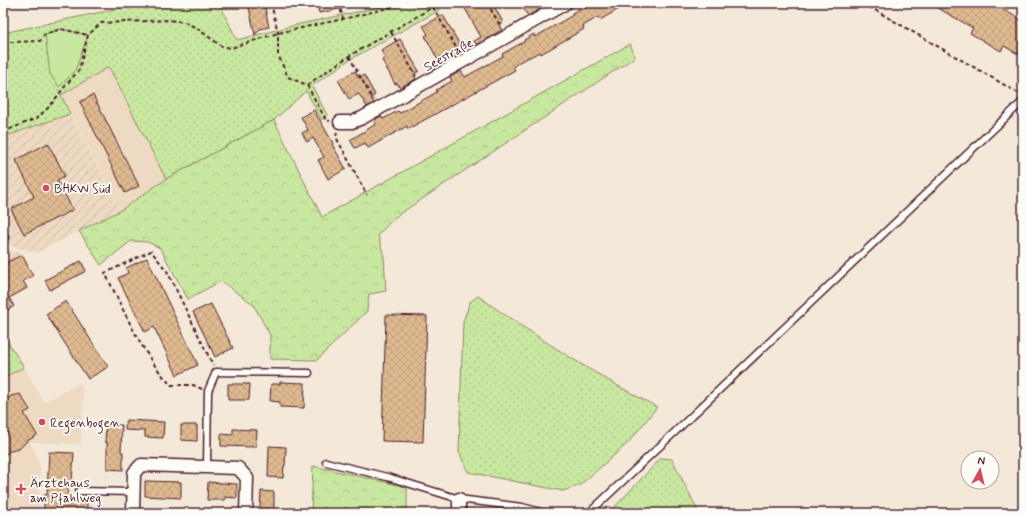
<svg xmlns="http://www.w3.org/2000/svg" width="1026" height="516" font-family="Mynerve,sans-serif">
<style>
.built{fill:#eedac2}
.industrial{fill:url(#industrial-furrows)}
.green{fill:url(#green-dots);stroke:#8a8465}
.forest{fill:url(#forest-crowns);stroke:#8a8465}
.pitch{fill:#c9e89f;stroke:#8a8465}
.building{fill:url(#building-cross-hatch);stroke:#4a1f2b}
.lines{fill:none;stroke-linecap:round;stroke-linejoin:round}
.service-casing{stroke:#4a1f2b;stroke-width:9}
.minor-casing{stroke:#4a1f2b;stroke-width:15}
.path{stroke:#4a1f2b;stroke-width:2;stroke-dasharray:4 3;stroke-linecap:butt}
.service{stroke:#fdfcf7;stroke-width:6}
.minor{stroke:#fdfcf7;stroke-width:12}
.poi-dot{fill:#d1495b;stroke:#fdfcf7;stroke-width:1.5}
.labels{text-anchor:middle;stroke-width:3.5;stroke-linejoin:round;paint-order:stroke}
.street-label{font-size:13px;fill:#4a1f2b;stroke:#fdfcf7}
.poi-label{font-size:13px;fill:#4a1f2b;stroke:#fdfcf7;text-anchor:start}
</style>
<defs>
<pattern id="industrial-furrows" width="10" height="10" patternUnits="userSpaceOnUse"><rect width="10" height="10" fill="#eedac2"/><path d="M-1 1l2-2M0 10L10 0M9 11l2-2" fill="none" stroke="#cebba7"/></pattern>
<pattern id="green-dots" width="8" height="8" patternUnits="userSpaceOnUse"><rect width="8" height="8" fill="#c9e89f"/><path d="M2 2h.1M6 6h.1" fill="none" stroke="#aec789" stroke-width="1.8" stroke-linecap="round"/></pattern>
<pattern id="forest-crowns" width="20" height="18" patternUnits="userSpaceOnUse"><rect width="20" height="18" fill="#c9e89f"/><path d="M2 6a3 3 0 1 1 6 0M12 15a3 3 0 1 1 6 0" fill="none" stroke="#aec789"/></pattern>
<pattern id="building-cross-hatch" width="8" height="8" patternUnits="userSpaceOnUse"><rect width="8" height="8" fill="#dfba90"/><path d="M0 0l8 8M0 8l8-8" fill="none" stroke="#c19f7c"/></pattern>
</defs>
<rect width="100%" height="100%" fill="#f4e8d8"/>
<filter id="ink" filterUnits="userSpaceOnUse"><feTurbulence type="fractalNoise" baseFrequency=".025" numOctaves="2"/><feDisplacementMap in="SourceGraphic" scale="8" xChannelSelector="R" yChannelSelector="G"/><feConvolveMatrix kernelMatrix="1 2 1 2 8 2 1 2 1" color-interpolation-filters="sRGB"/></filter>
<g filter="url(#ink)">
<g class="built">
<path d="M109 67 166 179 121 210 61 95Z"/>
<path d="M24 367 44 402 80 383 83 390 81 444 30 442 40 463 39 513H3V378Z"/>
</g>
<g class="industrial">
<path d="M70 114 121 210 36 253 8 245 3 240V137Z"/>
<path d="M3 248 23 254 34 276 25 281 29 289 3 302Z"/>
</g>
<g class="green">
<path d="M144 3H219L237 40 300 24 400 3H442L438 11 349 60 312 86 327 115 322 120 306 91 274 120 166 179 109 67 61 95 70 114 3 137V33Z"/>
<path d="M478 296C535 336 595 375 657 407L628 443 580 485 563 491 468 472 459 452 463 322 470 302Z"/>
<path d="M3 335 24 367 3 378Z"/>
<path d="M661 458 672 459 699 513H609Z"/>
</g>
<g class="forest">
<path d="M630 44 635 57 395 217 378 235 384 257 386 291 369 294 367 311 317 360 270 359V335L253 304 221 281 188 299 160 248 148 242 131 241 101 265 79 231 121 210 166 179 274 120 322 217Z"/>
<path d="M313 466 407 487V513H311Z"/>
</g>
<path class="pitch" d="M61 29 88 35 75 71 59 87 50 74 45 34Z"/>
<g class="building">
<path d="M248 3H264L269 27 260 29 255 35Z"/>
<path d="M317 3H349V7L319 13Z"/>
<path d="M462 3H481L483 8 492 3 503 22 499 25 502 30 476 45 474 41 481 37Z"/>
<path d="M520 3H539L542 8 528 16Z"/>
<path d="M595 3H629L600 20 598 17 583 26 584 29 541 54 540 52 519 62 513 67 515 70 408 129 407 126 368 148 365 143 355 148 350 140 376 124 374 120 381 116 383 119 398 111 400 113 437 92 436 90 452 81 450 77 461 71 465 77 503 56 502 54 525 41 524 40 534 34 535 37 573 15 572 13 581 8 583 10Z"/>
<path d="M929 3H992L1023 21V45L1018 54 1004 46 1001 51 970 33 973 28Z"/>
<path d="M443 15 461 47 456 50 459 55 442 64 440 59 438 60 425 36 428 34 423 26Z"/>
<path d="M400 39 419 71 414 74 416 79 400 88 397 83 395 84 382 60 385 58 381 50Z"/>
<path d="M355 71 359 78 364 75 375 95 371 98 374 103 367 107 359 94 349 99 338 80Z"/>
<path d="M93 95 139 186 125 193 80 102Z"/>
<path d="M314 110 333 143 332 144 346 169 328 179 318 160 324 157 313 138 307 142 302 133 308 130 301 117Z"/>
<path d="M48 143 65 176 57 180 73 210 24 234 11 209 34 197 16 160Z"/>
<path d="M22 255 33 276 23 281 27 288 9 298 14 306 3 313V264Z"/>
<path d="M147 258 198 365 177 375 154 327 145 332 118 278 128 273 126 268Z"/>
<path d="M81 261 86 271 50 290 45 280Z"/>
<path d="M66 301 108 367 88 379 46 314Z"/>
<path d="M211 304 233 348 215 357 193 312Z"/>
<path d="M386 315 427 316 423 442 382 441Z"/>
<path d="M280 382 305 383 304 408 280 407V402L270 401 271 384H280Z"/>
<path d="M228 384H250L249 400H228Z"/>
<path d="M20 394 30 410 24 413 37 435 27 441 19 449 10 451 3 456V403L11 396Z"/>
<path d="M126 420 164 422 163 438 145 437V431L125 430Z"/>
<path d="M106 425H122L121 452H123V470L107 469V442H105Z"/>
<path d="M181 425H197V441L181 440Z"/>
<path d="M233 429 257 430 256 447 221 446V434L233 435Z"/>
<path d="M269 446 286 447 285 466H284L283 478 268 477Z"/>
<path d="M49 452 74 453 72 481H68V500L87 501V512L61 511 60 513H44V495H47Z"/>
<path d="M145 481 181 482V498L145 496Z"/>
<path d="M208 482 237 484V498L225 497V500H207Z"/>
<path d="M261 491 274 492V509L260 508Z"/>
</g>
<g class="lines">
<g class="service-casing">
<g id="service">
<path d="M3 238 5 237"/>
<path d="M326 462 391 478 459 499 522 507 545 513"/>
<path d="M207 467 208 391 216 372 309 373"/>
<path d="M79 491 134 492"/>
<path d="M586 513 591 511 678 429 1023 101"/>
</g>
</g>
<g class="minor-casing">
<g id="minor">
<path d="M340 122H352L362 118 566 3"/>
<path d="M133 513 134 473 141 465 238 468 247 478 246 513"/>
<path d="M459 513V499"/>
</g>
</g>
<g class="path">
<path d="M271 3 278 33V55L288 77 307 85 349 56 433 7 436 3"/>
<path d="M339 3 343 19"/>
<path d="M388 3 389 8"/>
<path d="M487 3 501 27"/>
<path d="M863 3 1020 94"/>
<path d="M433 7 458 51"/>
<path d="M391 32 416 76"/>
<path d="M3 43 11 42 40 41 45 34 61 29 88 35"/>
<path d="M349 56 373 100"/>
<path d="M307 85 326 120 330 121"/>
<path d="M3 132 37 118 50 106 62 90 79 70 88 35 101 23 169 20 185 22 198 29 221 46 231 48 278 33 343 19 409 3"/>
<path d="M337 132 336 137 367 195"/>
<path d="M202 389 193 385H171C142 355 124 310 105 273L151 251 167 271 213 365"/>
</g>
<use href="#service" class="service"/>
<use href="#minor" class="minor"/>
</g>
</g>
<g class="poi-dot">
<circle cx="46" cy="188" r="4"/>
<circle cx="42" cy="422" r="4"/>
<path d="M19 483h4v4h4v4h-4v4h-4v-4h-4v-4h4z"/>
</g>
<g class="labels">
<g class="street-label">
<text transform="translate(448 54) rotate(-29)" y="5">Seestraße</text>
</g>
<g class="poi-label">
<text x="54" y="193">BHKW Süd</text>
<text x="50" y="427">Regenbogen</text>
<text x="30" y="487">Ärztehaus<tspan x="30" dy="15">am Pfahlweg</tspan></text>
</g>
</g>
<rect width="1026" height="516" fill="none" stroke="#fdfcf7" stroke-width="16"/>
<rect x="8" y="8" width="1010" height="500" fill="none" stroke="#4a1f2b" stroke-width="1.5" filter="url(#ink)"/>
<g transform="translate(980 470) rotate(8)"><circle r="19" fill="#fdfcf7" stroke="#b5a4a5"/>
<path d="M0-3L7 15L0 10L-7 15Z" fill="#d1495b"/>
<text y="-6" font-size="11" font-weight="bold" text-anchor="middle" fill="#4a1f2b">N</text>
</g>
</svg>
